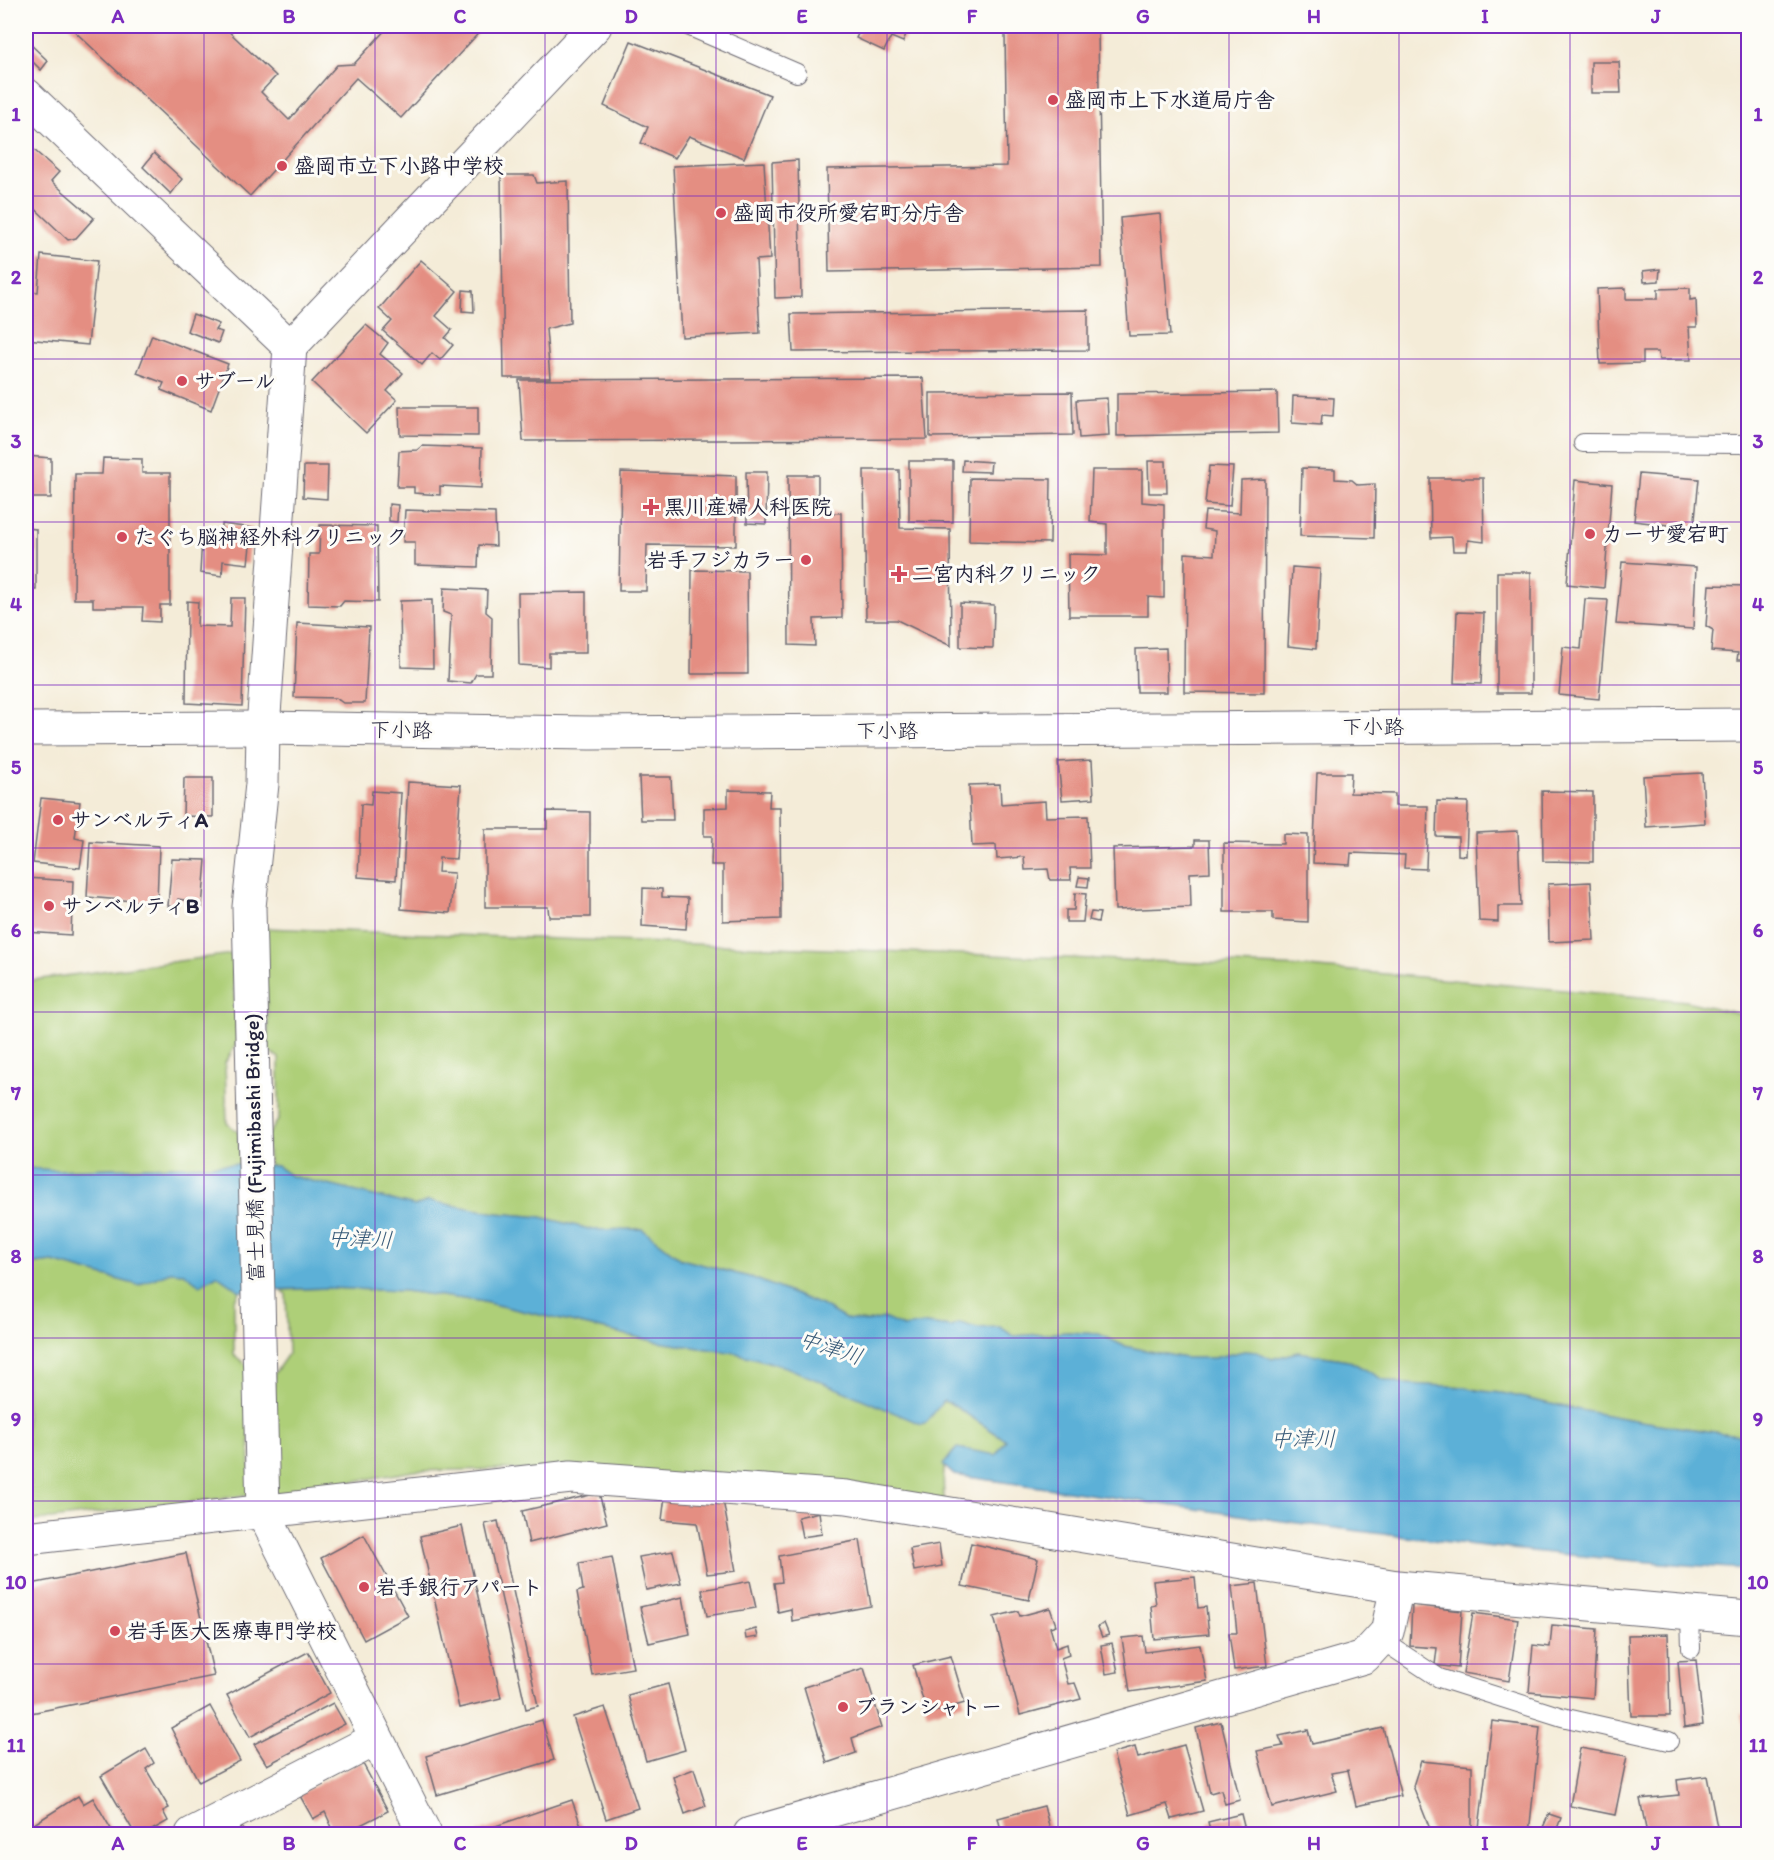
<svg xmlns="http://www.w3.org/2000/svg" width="1774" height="1860" font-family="Itim,'Klee One',sans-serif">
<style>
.green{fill:#aecf78;stroke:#68785a;stroke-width:1.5}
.water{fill:#5bb0d7;stroke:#3e6989;stroke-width:1.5}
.building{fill:#e48e82}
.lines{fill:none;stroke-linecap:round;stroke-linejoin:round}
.lane-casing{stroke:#6c6972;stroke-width:20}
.street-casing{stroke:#6c6972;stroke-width:35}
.lane{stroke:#fff;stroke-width:18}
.street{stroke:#fff;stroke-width:33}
.grid{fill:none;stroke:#7b2cbf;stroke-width:1.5;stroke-opacity:0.55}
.poi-dot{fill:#d1495b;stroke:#fdfcf7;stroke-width:2}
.labels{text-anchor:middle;stroke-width:6;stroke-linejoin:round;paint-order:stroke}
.poi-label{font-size:21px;font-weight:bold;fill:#22223b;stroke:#fdfcf7;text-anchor:start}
.street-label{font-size:21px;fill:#22223b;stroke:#fdfcf7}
.water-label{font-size:22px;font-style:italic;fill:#395b79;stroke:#fdfcf7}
.neatline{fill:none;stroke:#7b2cbf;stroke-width:2}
.grid-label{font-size:20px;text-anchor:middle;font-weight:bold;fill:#7b2cbf}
</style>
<rect width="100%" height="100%" fill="#fdfcf7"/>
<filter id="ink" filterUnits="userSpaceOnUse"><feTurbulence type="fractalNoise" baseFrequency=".0167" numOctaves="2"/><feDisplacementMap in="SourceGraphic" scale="12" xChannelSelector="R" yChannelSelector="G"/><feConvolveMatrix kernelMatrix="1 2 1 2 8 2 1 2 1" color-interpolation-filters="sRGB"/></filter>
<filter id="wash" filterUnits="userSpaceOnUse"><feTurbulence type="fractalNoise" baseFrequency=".008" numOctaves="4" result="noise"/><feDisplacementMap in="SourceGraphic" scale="24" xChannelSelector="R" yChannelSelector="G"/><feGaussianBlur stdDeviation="1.35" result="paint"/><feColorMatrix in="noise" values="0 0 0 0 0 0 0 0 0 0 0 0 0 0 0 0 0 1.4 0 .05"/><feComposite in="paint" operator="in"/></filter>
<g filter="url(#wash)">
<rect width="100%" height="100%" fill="#f4ecd8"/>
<g class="green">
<path d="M264 928 1308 967 1686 1001 1748 1016V1436C1667 1427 1586 1413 1507 1394 1493 1391 1480 1393 1466 1387L1404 1384 1382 1379 1348 1360 1298 1352 1271 1359 1257 1352 1244 1351 1214 1358H1185L1124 1346 1099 1334 1068 1332 1014 1336 1000 1327 977 1328 960 1323 951 1327 925 1324 903 1327 884 1319 867 1322 845 1319 821 1305 753 1278 681 1259 642 1229 593 1230 541 1217 496 1213 429 1201 415 1206 291 1176 277 1166 269 1165 267 1136 279 1119V1058L269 1051Z"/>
<path d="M232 954 237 1043 225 1063 227 1123 239 1133 240 1164 55 1170 26 1168V981Z"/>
<path d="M53 1262 138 1285 170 1272 217 1275 240 1291 234 1301V1355L249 1367 250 1495 26 1522V1265Z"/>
<path d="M327 1288 404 1291 479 1301 658 1342 736 1353 786 1367 950 1403 1006 1440 996 1455 957 1448C939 1464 944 1481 944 1503L505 1469 414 1471 275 1495 274 1374 288 1354 286 1294 281 1290Z"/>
</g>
<path class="water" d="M240 1164 277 1166 291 1176 415 1206 429 1201 496 1213 541 1217 593 1230 642 1229 681 1259 753 1278 821 1305 845 1319 867 1322 884 1318 903 1327 925 1324 951 1327 960 1323 977 1328 1000 1327 1014 1336 1068 1332 1099 1334 1124 1346 1185 1358H1214L1244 1351 1257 1352 1272 1359 1298 1352 1348 1360 1382 1379 1404 1384 1466 1387C1480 1393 1493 1391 1507 1394 1586 1413 1667 1427 1748 1436V1569C1482 1553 1218 1512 954 1475L943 1465 957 1448 996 1455 1006 1440 950 1403 943 1401 927 1422 921 1424 786 1367 736 1353 658 1342 479 1301 404 1291 327 1288 240 1291 217 1275 200 1285 184 1273 170 1272 138 1285 53 1262 26 1265V1168L55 1170Z"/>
<g id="blocks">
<g class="building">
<path d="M69 26H223L276 76 261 92 289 120 337 65 354 64 389 26H485L401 118 356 78 250 196Z"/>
<path d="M862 26H909L903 42 891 37 884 51 856 38Z"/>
<path d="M1098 31 1102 267 829 272 827 169 1007 166 1005 33Z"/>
<path d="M26 40 48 61 41 70 26 55Z"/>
<path d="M631 41 770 95 744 158 689 136 675 158 641 143 648 127 604 106Z"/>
<path d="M1591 62H1619L1621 93H1591Z"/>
<path d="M26 143 59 172 51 181 94 218 76 238 68 240 26 200Z"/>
<path d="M154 153 182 179 171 194 143 167Z"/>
<path d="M798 160 801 297 775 298 772 162Z"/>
<path d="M764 162 770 259 756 260 760 333 682 337 673 166Z"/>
<path d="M501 175H534L537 183 568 181 570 323 546 329 550 378H504Z"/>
<path d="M1160 214 1170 335 1129 336 1120 218Z"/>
<path d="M41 255 97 261 88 345 26 339V291L38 292Z"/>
<path d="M421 260 457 291 436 316 452 330 445 338 453 345 440 360 432 353 422 365 383 331 392 321 379 309Z"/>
<path d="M1660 269 1659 281 1644 282 1643 271Z"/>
<path d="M1626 288V299H1658V289L1690 288V300L1696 299 1697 327H1689L1691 360H1659L1658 352H1643V363L1600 364 1597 289Z"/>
<path d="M463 290 473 291 474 312 462 311Z"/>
<path d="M1088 310V350L793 352 791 314Z"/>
<path d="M193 314 219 324 215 330 222 332 218 343 187 331Z"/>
<path d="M366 325 388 343 380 354 403 373 387 391 397 400 366 433 312 382Z"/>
<path d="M152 335 228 364 211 410 161 390 164 383 137 373Z"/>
<path d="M923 378 927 439 523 441 519 380Z"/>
<path d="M1072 392 1073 435 930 437V393Z"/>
<path d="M1277 392 1278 433 1117 436V394Z"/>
<path d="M1293 396 1334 398 1333 416 1322 415 1321 425 1292 423Z"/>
<path d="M1107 398 1109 436 1079 438 1076 400Z"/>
<path d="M399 407H478V436L400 435Z"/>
<path d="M422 446 482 448 481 488 440 486V495L414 493V487H397L399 451 417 450Z"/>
<path d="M26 456 51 458V498H26Z"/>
<path d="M103 458 142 459V473H170V605H160V622L142 621 143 607H93V599H74L75 474H102Z"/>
<path d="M963 460 991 462 990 472 962 471Z"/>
<path d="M909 461H953V522L909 521Z"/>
<path d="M1148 461H1166L1167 493H1149Z"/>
<path d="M304 466H328L327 499 303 497Z"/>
<path d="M1209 466 1233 467 1230 506 1205 504Z"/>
<path d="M1302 468 1335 469V479L1352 480 1358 485 1375 484 1374 538 1300 536Z"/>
<path d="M864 470H899L900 528 950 529 951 646 897 620H866Z"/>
<path d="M1092 470H1142V502L1164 504V598L1148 597V616H1069L1068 554 1107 555V524L1090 522Z"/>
<path d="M621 472 736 476V546L647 545 646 591H619Z"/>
<path d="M746 472H767L766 524 747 523Z"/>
<path d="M1639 474 1699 479 1694 528 1634 521Z"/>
<path d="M788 475H818V512L841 513 842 618 814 619 815 646 789 645Z"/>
<path d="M970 478 1051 479 1050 543 969 541Z"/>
<path d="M1430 478H1483L1484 542 1468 540 1467 551H1453L1452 537 1431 538Z"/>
<path d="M1265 479 1264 693 1184 692 1185 553 1214 555 1215 531 1203 529 1205 511 1240 513 1241 480Z"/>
<path d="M1575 480 1612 484 1604 588 1567 584Z"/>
<path d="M389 504 398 505 397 522 389 521Z"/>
<path d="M405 510 495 513 496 546 479 545 478 567 415 565V542H403Z"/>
<path d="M222 524 252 528 248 564 223 561 222 576 200 573 202 537 222 538Z"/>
<path d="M320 525 377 526 378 602 344 601 340 606 308 605 309 554H319Z"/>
<path d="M26 528 36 529V590H26Z"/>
<path d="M1622 562 1696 567 1693 629 1616 624Z"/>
<path d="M1292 567 1320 569 1316 649 1288 646Z"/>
<path d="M692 570 747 571 748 674H691Z"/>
<rect x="1497" y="572" width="34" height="121"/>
<path d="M1709 585 1748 586V660H1737L1738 653 1711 651 1713 630 1706 626Z"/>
<path d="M444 588 487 590 486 612 492 617 491 674H476L471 683 448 681 451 615 443 612Z"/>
<path d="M586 592V653H549V667L519 665 518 593Z"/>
<path d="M231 598H245L242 706 186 703 187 601 198 602 197 626 230 627Z"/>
<path d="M1585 599 1608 600 1599 699 1559 695 1563 647 1581 649Z"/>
<path d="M432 600 433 668 401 667 400 601Z"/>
<path d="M960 603 994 605 993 648 960 647Z"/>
<path d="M1457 612 1484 613 1481 684 1454 683Z"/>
<path d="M297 623 369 627 365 703H343L336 698 294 697Z"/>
<path d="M1166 648 1167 692H1137L1136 649Z"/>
<path d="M1092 760 1094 798 1062 800 1058 762Z"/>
<path d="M1317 773H1351L1350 793 1395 794V806H1428L1426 869 1404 868 1405 855 1351 853 1350 865 1313 863Z"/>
<path d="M1702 773 1705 823 1646 827 1643 776Z"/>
<path d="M639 777H671L673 820H641Z"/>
<path d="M184 778H213V817L183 816Z"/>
<path d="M408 782 461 785 456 859 439 858 438 872 454 873 450 913 401 909Z"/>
<path d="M1000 784 1001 804 1045 801 1046 817 1088 816 1090 868H1070L1071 880H1050L1048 869 1025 870 1024 857 997 859 996 845 972 846 969 785Z"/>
<path d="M728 790 770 791 769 807H780L781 919 723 921V865H711L712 836H704V808L728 807Z"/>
<path d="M372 791 401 793 396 880 358 877 361 804 371 805Z"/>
<path d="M1542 791 1593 792V862L1543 861Z"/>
<path d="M41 798 80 802 75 838 84 840 80 868 33 863Z"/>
<path d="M1437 801 1468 802 1466 856 1458 855V837L1436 836Z"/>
<path d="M547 811 590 812V917H549L548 907H485V829H547Z"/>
<path d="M1518 831 1521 906H1498V922L1479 921 1476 833Z"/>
<path d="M1283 834 1308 835V922L1273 920V912H1224V843L1283 844Z"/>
<path d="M1195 840H1209L1210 872 1190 873 1191 907 1115 910 1113 848 1195 846Z"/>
<path d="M90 842 159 846 157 903 87 897Z"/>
<path d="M172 859 206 860 202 908 190 907V901L178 899 177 908 168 906Z"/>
<path d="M1079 877 1089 878 1088 887 1077 886Z"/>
<path d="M26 878 73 881 71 935 26 932Z"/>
<path d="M1591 882 1594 940 1549 942 1548 884Z"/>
<path d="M643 888 662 889V897L688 898 686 929 642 926Z"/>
<path d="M1075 893 1086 894 1083 922H1066V910H1074Z"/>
<path d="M1091 912 1100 913 1098 922 1089 920Z"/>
<path d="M599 1493 607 1523 529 1543 522 1511Z"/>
<path d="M665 1496 723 1500 736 1571 707 1574 697 1523 662 1520Z"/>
<path d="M819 1512 822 1534 802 1537 798 1517Z"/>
<path d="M498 1521 538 1706 526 1709 485 1524Z"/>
<path d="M462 1526 501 1698 459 1708 420 1536Z"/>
<path d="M364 1535 408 1616 364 1640 321 1558Z"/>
<path d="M860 1540 871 1606 792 1621 791 1609 778 1612 774 1583 782 1582 779 1556Z"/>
<path d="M971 1543 1038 1559 1029 1600 962 1586Z"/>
<path d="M939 1544 942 1566 914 1571 910 1549Z"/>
<path d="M673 1551 681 1583 646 1590 639 1557Z"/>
<path d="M186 1553 214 1676 26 1714V1585Z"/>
<path d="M612 1557 633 1668 592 1675 577 1592 583 1590 579 1563Z"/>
<path d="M1195 1577 1198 1608 1206 1607 1209 1634 1154 1639 1151 1606 1156 1605 1153 1581Z"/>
<path d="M750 1581 756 1608 707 1616 702 1590Z"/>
<path d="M1257 1583 1267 1666 1234 1670 1229 1633H1237L1232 1586Z"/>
<path d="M683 1597 690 1634 649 1643 640 1607Z"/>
<path d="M1412 1605 1462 1611 1458 1668 1435 1665 1437 1648 1410 1646Z"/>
<path d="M1050 1608 1056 1625 1050 1627 1056 1648 1067 1644 1069 1655 1061 1658 1068 1684 1075 1683 1081 1699 1020 1715 994 1617 1018 1611 1020 1616Z"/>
<path d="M1473 1613 1518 1619 1509 1681 1463 1673Z"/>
<path d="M1104 1623 1109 1635 1102 1637 1098 1627Z"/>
<path d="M1552 1625 1597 1629 1593 1698 1529 1692 1533 1645 1550 1647Z"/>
<path d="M756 1629 758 1637 746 1639 745 1632Z"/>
<path d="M1668 1634 1670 1716H1631L1628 1635Z"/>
<path d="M1143 1636 1145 1652 1200 1645 1207 1681 1130 1692 1122 1638Z"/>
<path d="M1112 1643 1118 1672 1106 1674 1101 1645Z"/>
<path d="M308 1652 330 1693 250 1737 227 1695Z"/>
<path d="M951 1656 965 1703 927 1714 913 1665Z"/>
<path d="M1696 1660 1703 1725 1684 1728 1678 1661Z"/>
<path d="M864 1668 882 1727 852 1738 856 1753 827 1763 804 1687Z"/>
<path d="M668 1684 685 1750 646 1761 628 1695Z"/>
<path d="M333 1703 345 1724 267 1765 254 1744Z"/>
<path d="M210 1706 240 1761 199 1782 171 1728Z"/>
<path d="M605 1707 638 1808 606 1819 573 1717Z"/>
<path d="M1748 1713V1746L1747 1747 1741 1714Z"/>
<path d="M542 1720 554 1760 437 1795 426 1756Z"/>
<path d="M1492 1721 1540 1727 1529 1834 1479 1828Z"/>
<path d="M1221 1722 1240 1800 1225 1804 1221 1790 1210 1793 1196 1728Z"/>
<path d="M1383 1728 1401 1796 1356 1806 1348 1770 1331 1773 1337 1791 1272 1807 1257 1751 1283 1746 1279 1736 1308 1730 1312 1744Z"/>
<path d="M1184 1745 1203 1811 1172 1819 1167 1804 1130 1815 1113 1753 1135 1747 1138 1758Z"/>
<path d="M1580 1748 1627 1756 1615 1815 1570 1806Z"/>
<path d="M146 1749 154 1763 146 1769 169 1808 163 1811 168 1821 145 1834H135L101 1776Z"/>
<path d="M1421 1761 1472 1766V1834H1432L1413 1786Z"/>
<path d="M362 1762 388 1811 343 1834H335L325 1812 313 1819 299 1794Z"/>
<path d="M694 1769 706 1806 685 1814 673 1777Z"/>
<path d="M1707 1776 1717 1827 1675 1834H1647L1640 1799 1679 1795 1677 1780Z"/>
<path d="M78 1796 83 1804 93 1798 114 1834H27L34 1829 31 1826Z"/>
<path d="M572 1800 584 1834H479L478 1832Z"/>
<path d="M1044 1806 1051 1834H1002L998 1818Z"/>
<path d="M1241 1814 1246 1834H1211L1208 1822Z"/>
<path d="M1549 1814 1561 1818 1555 1834H1540Z"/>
<path d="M242 1827 246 1834H227Z"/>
</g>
</g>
</g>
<g filter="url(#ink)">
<use href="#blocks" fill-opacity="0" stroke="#6c6972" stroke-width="1.5"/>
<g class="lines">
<g class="lane-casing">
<g id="lane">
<path d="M688 26 797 73"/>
<path d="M1583 443 1748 444"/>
<path d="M1690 1613 1691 1649"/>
<path d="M1380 1639 1439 1678 1562 1717 1669 1741"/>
</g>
</g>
<g class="street-casing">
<g id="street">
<path d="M26 95 290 347"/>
<path d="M26 729 263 728 590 733 1748 725"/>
<path d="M26 1538 571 1477 847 1497 1397 1587 1748 1618"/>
<path d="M192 1834 376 1739"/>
<path d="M425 1834 263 1512 249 907 262 784 263 728 290 347 595 26"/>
<path d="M750 1834 1364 1657 1387 1632 1397 1587"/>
</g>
</g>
<use href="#lane" class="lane"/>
<use href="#street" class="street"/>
</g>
</g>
<path class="grid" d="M204 26V1834M375 26V1834M545 26V1834M716 26V1834M887 26V1834M1058 26V1834M1229 26V1834M1399 26V1834M1570 26V1834M26 196H1748M26 359H1748M26 522H1748M26 685H1748M26 848H1748M26 1012H1748M26 1175H1748M26 1338H1748M26 1501H1748M26 1664H1748"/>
<g class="poi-dot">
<circle cx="1053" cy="100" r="6"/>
<circle cx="282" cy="166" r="6"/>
<circle cx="721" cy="213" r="6"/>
<circle cx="182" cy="381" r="6"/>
<path d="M648 498h6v6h6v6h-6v6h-6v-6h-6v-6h6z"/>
<circle cx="1590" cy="534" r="6"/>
<circle cx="122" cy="537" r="6"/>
<circle cx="806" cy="560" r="6"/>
<path d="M896 565h6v6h6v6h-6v6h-6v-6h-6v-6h6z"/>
<circle cx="58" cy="820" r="6"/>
<circle cx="49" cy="906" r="6"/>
<circle cx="364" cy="1587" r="6"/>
<circle cx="115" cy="1631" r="6"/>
<circle cx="843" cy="1707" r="6"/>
</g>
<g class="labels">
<g class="poi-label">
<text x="1065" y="107">盛岡市上下水道局庁舎</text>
<text x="294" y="173">盛岡市立下小路中学校</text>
<text x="733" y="220">盛岡市役所愛宕町分庁舎</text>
<text x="194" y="388">サブール</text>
<text x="664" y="514">黒川産婦人科医院</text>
<text x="1602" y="541">カーサ愛宕町</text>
<text x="134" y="544">たぐち脳神経外科クリニック</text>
<text x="794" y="567" text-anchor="end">岩手フジカラー</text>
<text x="912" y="581">二宮内科クリニック</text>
<text x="70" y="827">サンベルティA</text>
<text x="61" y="913">サンベルティB</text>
<text x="376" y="1594">岩手銀行アパート</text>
<text x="127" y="1638">岩手医大医療専門学校</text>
<text x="855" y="1714">ブランシャトー</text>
</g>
<g class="street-label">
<text x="1373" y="734">下小路</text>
<text transform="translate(401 730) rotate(1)" y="7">下小路</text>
<text x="887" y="738">下小路</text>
<text transform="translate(254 1148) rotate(-91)" y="7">富士見橋 (Fujimibashi Bridge)</text>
</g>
<g class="water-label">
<text transform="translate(360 1238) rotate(3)" y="8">中津川</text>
<text transform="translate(831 1347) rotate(18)" y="8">中津川</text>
<text x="1303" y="1446">中津川</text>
</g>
</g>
<rect width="1774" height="1860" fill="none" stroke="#fdfcf7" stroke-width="66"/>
<rect x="33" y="33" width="1708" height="1794" class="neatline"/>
<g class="grid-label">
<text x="118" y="23">A</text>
<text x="289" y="23">B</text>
<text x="460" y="23">C</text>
<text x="631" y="23">D</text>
<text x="802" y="23">E</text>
<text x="972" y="23">F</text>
<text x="1143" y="23">G</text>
<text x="1314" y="23">H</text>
<text x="1485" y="23">I</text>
<text x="1656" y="23">J</text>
<text x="16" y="121">1</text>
<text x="1758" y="121">1</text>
<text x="16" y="284">2</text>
<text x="1758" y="284">2</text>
<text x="16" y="448">3</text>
<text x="1758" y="448">3</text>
<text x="16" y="611">4</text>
<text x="1758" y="611">4</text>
<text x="16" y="774">5</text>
<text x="1758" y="774">5</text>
<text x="16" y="937">6</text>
<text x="1758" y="937">6</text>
<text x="16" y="1100">7</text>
<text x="1758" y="1100">7</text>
<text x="16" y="1263">8</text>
<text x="1758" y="1263">8</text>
<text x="16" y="1426">9</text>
<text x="1758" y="1426">9</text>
<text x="16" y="1589">10</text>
<text x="1758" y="1589">10</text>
<text x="16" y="1752">11</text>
<text x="1758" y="1752">11</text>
<text x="118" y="1850">A</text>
<text x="289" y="1850">B</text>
<text x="460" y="1850">C</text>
<text x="631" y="1850">D</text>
<text x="802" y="1850">E</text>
<text x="972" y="1850">F</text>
<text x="1143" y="1850">G</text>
<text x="1314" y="1850">H</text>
<text x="1485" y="1850">I</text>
<text x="1656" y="1850">J</text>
</g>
</svg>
